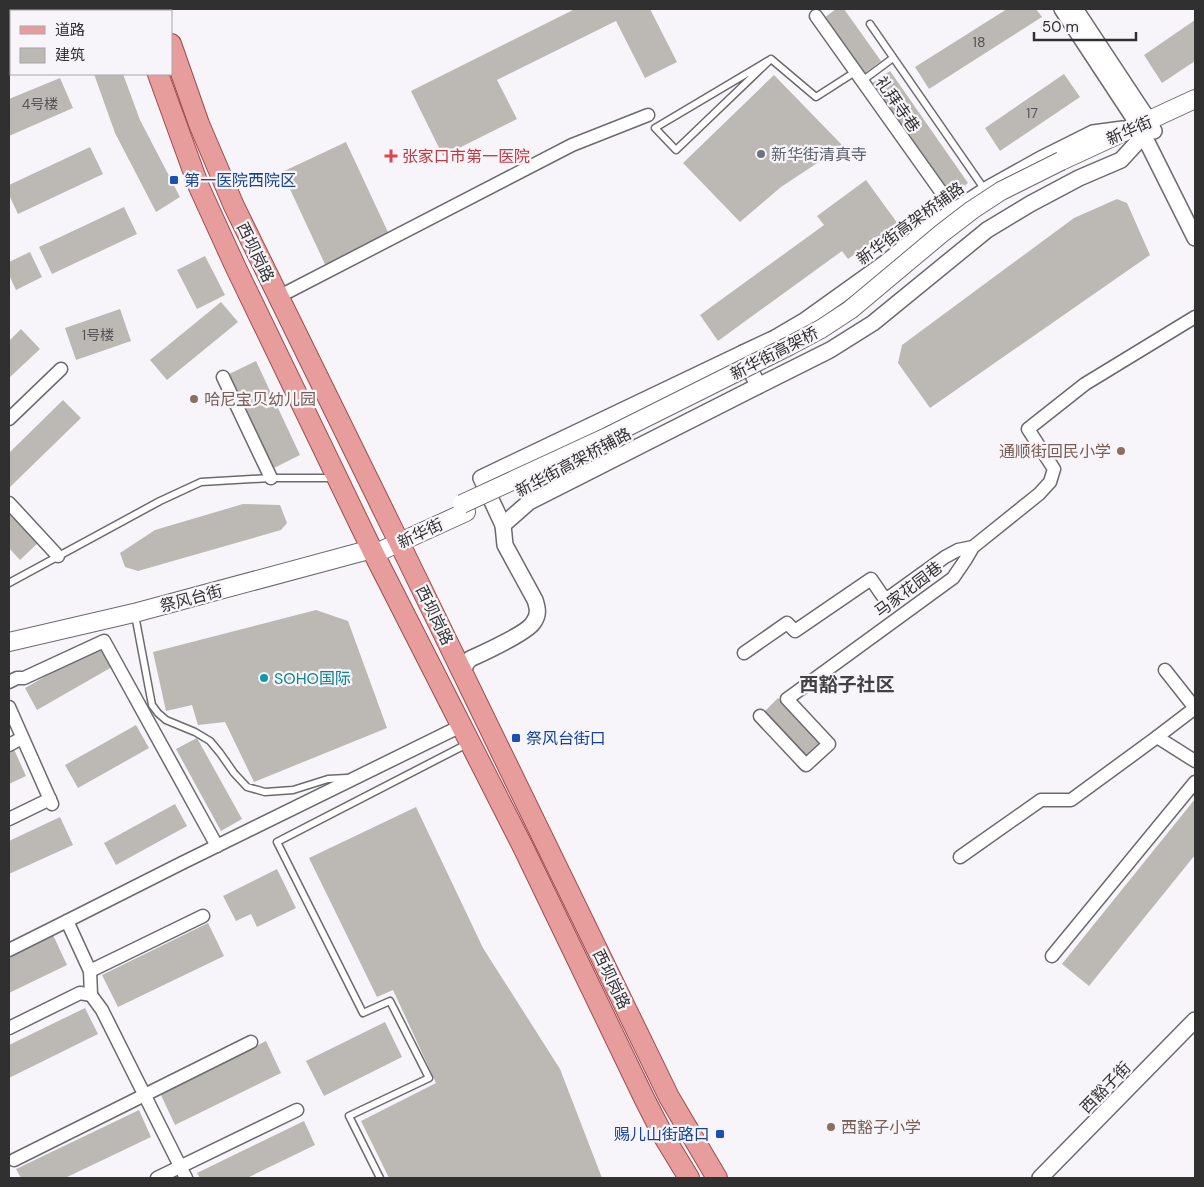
<svg xmlns="http://www.w3.org/2000/svg" width="1204" height="1187" font-family="'DM Sans','Noto Sans SC',sans-serif">
<style>
.building{fill:#bcb9b5}
.lines{fill:none;stroke-linecap:round;stroke-linejoin:round}
.service-casing{stroke:#6c6a6e;stroke-width:9}
.minor-casing{stroke:#6c6a6e;stroke-width:15}
.tertiary-casing{stroke:#6c6a6e;stroke-width:18}
.secondary-casing{stroke:#6c6a6e;stroke-width:20}
.primary-casing{stroke:#9e4c4d;stroke-width:22}
.service{stroke:#fff;stroke-width:6}
.minor{stroke:#fff;stroke-width:12}
.tertiary{stroke:#fff;stroke-width:15}
.secondary{stroke:#fff;stroke-width:18}
.primary{stroke:#e89d9d;stroke-width:20}
.secondary-bridge-casing{stroke:#6c6a6e;stroke-width:20;stroke-linecap:butt}
.secondary-bridge{stroke:#fff;stroke-width:18}
.worship-dot{fill:#6b7280;stroke:#f7f5f9;stroke-width:2}
.health-dot{fill:#e0444e;stroke:#f7f5f9;stroke-width:2}
.transit-dot{fill:#1a4fb4;stroke:#f7f5f9;stroke-width:2}
.education-dot{fill:#8d6e63;stroke:#f7f5f9;stroke-width:2}
.culture-dot{fill:#0f9aa8;stroke:#f7f5f9;stroke-width:2}
.labels{text-anchor:middle;stroke-width:4.5;stroke-linejoin:round;paint-order:stroke}
.number-label{font-size:14px;fill:#545252}
.street-label{font-size:16px;fill:#313031;stroke:#f7f5f9}
.worship-label{font-size:16px;fill:#5b616d;stroke:#f7f5f9;text-anchor:start}
.health-label{font-size:16px;fill:#be3a42;stroke:#f7f5f9;text-anchor:start}
.transit-label{font-size:16px;fill:#164399;stroke:#f7f5f9;text-anchor:start}
.education-label{font-size:16px;fill:#785e54;stroke:#f7f5f9;text-anchor:start}
.culture-label{font-size:16px;fill:#0d838f;stroke:#f7f5f9;text-anchor:start}
.quarter-label{font-size:19px;font-weight:bold;fill:#424043;stroke:#f7f5f9}
</style>
<rect width="100%" height="100%" fill="#f7f5f9"/>
<g class="building">
<path d="M77 9H104L105 11H77Z"/>
<path d="M575 9H650L677 62 645 78 616 21 497 80 517 119 443 156 411 91Z"/>
<path d="M836 9H844L881 61 864 74 824 18Z"/>
<path d="M1007 9H1036L1042 17 929 89 915 67Z"/>
<path d="M1195 20V61L1162 83 1144 55Z"/>
<path d="M890 71 968 183 949 196 871 84Z"/>
<path d="M94 74H123L140 120 180 197 156 212 115 133Z"/>
<path d="M1064 74 1080 97 1000 151 985 128Z"/>
<path d="M774 75 843 146 781 187 740 222 683 163Z"/>
<path d="M60 78 73 108 9 136V99Z"/>
<path d="M346 142 394 245 330 275 282 172Z"/>
<path d="M90 147 103 174 18 214 9 195V185Z"/>
<path d="M866 180 898 224 848 259 842 251 718 341 700 315 824 225 817 216Z"/>
<path d="M1117 199 1127 203 1150 255 930 408 898 363 902 345 1074 218Z"/>
<path d="M124 207 137 234 52 274 39 247Z"/>
<path d="M30 252 42 277 16 290 9 275V262Z"/>
<path d="M205 256 225 295 197 309 177 270Z"/>
<path d="M221 302 238 322 167 380 150 360Z"/>
<path d="M120 309 131 341 76 360 65 328Z"/>
<path d="M21 329 40 349 9 378V341Z"/>
<path d="M256 361 300 455 270 470 225 376Z"/>
<path d="M63 400 81 418 9 488V453Z"/>
<path d="M243 504 280 505 287 523 281 530 138 571 125 567 120 553 155 530Z"/>
<path d="M9 510 39 542 20 560 9 548Z"/>
<path d="M316 610 348 621 387 728 254 782 225 722 198 725 192 705 166 711 153 652Z"/>
<path d="M100 645 112 667 37 710 25 688Z"/>
<path d="M778 698 823 745 805 762 761 715Z"/>
<path d="M136 725 149 748 78 788 65 765Z"/>
<path d="M197 738 242 819 221 831 176 749Z"/>
<path d="M13 747 26 776 9 784V749Z"/>
<path d="M1195 799V855L1089 986 1062 964Z"/>
<path d="M175 804 187 826 116 865 104 843Z"/>
<path d="M416 807 483 948 560 1069 602 1178H389L361 1121 436 1083 393 990 377 997 309 858Z"/>
<path d="M60 817 73 845 9 874V841Z"/>
<path d="M277 869 296 908 257 927 251 914 236 921 223 896Z"/>
<path d="M208 923 224 956 118 1007 102 975Z"/>
<path d="M53 935 67 965 9 993V955Z"/>
<path d="M85 1008 98 1034 9 1078V1045Z"/>
<path d="M385 1022 402 1057 324 1096 306 1061Z"/>
<path d="M266 1041 281 1073 175 1125 160 1093Z"/>
<path d="M139 1110 151 1137 65 1178H21L16 1169Z"/>
<path d="M304 1121 315 1145 247 1178H200L197 1173Z"/>
</g>
<g class="lines">
<g class="service-casing">
<g id="service">
<path d="M870 24 985 190"/>
<path d="M771 59 676 150 655 128 771 59 816 97 855 72"/>
<path d="M862 81 893 58"/>
<path d="M9 583 160 501 201 482 271 478H334"/>
<path d="M135 615 152 705 158 713 166 720 195 732 210 741 220 753 234 773 247 787 265 792 293 790 328 779 347 778"/>
<path d="M380 1178 349 1116 429 1078 390 1001 363 1013 277 842 467 744"/>
</g>
</g>
<g class="minor-casing">
<g id="minor">
<path d="M816 16 954 210"/>
<path d="M278 297 572 145 648 115"/>
<path d="M223 377 271 478"/>
<path d="M9 419 61 369"/>
<path d="M9 503 58 556"/>
<path d="M744 653 787 623 795 631 871 579 882 595 888 598 945 557 958 550 973 547"/>
<path d="M1165 670 1195 708"/>
<path d="M9 682 17 678H24L104 641 217 846"/>
<path d="M9 707 52 804"/>
<path d="M760 716 806 765 829 744 787 699 953 578 966 559 973 547 1039 494 1050 482 1054 469 1028 429 1085 384 1195 317"/>
<path d="M1157 737 1195 708"/>
<path d="M9 745 22 738"/>
<path d="M9 819 50 799"/>
<path d="M960 857 1041 800H1071L1157 737 1195 761"/>
<path d="M67 921 182 863 461 726"/>
<path d="M9 950 67 921 90 971 91 995"/>
<path d="M1052 956 1195 782"/>
<path d="M90 971 203 916"/>
<path d="M9 1028 80 993 91 995 102 1010 186 1178"/>
<path d="M14 1160 251 1042"/>
<path d="M157 1178 297 1110"/>
</g>
</g>
<g class="tertiary-casing">
<g id="tertiary">
<path d="M1062 9 1139 126 1195 238"/>
<path d="M1075 9 1149 121 1154 131"/>
<path d="M758 386 743 353 775 338 804 321 885 263 935 223 989 188 1041 159 1093 133 1123 129"/>
<path d="M503 525 481 478 743 353"/>
<path d="M463 673 466 664 470 659C483 653 527 633 533 623 539 615 538 609 535 600L505 545 503 525 529 502 758 386 830 350 873 323 987 230 1030 204 1079 178 1121 160 1144 135"/>
<path d="M1040 1178 1195 1020"/>
</g>
</g>
<g class="secondary-casing">
<g id="secondary">
<path d="M1061 161 1195 99"/>
<path d="M374 554 466 512"/>
<path d="M9 642 138 612 372 549"/>
</g>
</g>
<g class="primary-casing">
<g id="primary">
<path d="M136 9 137 11"/>
<path d="M160 9V11"/>
<path d="M171 44 199 124 234 206 395 534 669 1097 717 1178"/>
<path d="M158 74 199 187 236 268 374 554 523 847 645 1100 664 1137 689 1178"/>
</g>
</g>
<use href="#service" class="service"/>
<use href="#minor" class="minor"/>
<use href="#tertiary" class="tertiary"/>
<use href="#secondary" class="secondary"/>
<use href="#primary" class="primary"/>
<g class="secondary-bridge-casing">
<path id="secondary-bridge" d="M462 504 607 437 789 346 821 329 850 310 942 233 972 210 1001 191 1061 161"/>
</g>
<use href="#secondary-bridge" class="secondary-bridge"/>
</g>
<circle class="worship-dot" cx="761" cy="154" r="5"/>
<path class="health-dot" d="M388.5 148.5h5v5h5v5h-5v5h-5v-5h-5v-5h5z"/>
<g class="transit-dot">
<rect x="169" y="175" width="10" height="10" rx="2.5"/>
<rect x="511" y="733" width="10" height="10" rx="2.5"/>
<rect x="715" y="1129" width="10" height="10" rx="2.5"/>
</g>
<g class="education-dot">
<circle cx="194" cy="399" r="5"/>
<circle cx="1121" cy="451" r="5"/>
<circle cx="831" cy="1127" r="5"/>
</g>
<circle class="culture-dot" cx="264" cy="678" r="5"/>
<g class="labels">
<g class="number-label">
<text x="979" y="47">18</text>
<text x="40" y="109">4号楼</text>
<text x="1032" y="118">17</text>
<text x="98" y="340">1号楼</text>
</g>
<g class="street-label">
<text transform="translate(898 104) rotate(55)" y="6">礼拜寺巷</text>
<text transform="translate(1129 130) rotate(-24)" y="6">新华街</text>
<text transform="translate(910 223) rotate(-36)" y="6">新华街高架桥辅路</text>
<text transform="translate(256 252) rotate(64)" y="6">西坝岗路</text>
<text transform="translate(774 353) rotate(-27)" y="6">新华街高架桥</text>
<text transform="translate(573 462) rotate(-28)" y="6">新华街高架桥辅路</text>
<text transform="translate(420 533) rotate(-25)" y="6">新华街</text>
<text transform="translate(908 589) rotate(-37)" y="6">马家花园巷</text>
<text transform="translate(191 598) rotate(-15)" y="6">祭风台街</text>
<text transform="translate(435 615) rotate(64)" y="6">西坝岗路</text>
<text transform="translate(612 979) rotate(64)" y="6">西坝岗路</text>
<text transform="translate(1105 1087) rotate(-46)" y="6">西豁子街</text>
</g>
<g class="worship-label">
<text x="771" y="160">新华街清真寺</text>
</g>
<g class="health-label">
<text x="402" y="162">张家口市第一医院</text>
</g>
<g class="transit-label">
<text x="184" y="186">第一医院西院区</text>
<text x="526" y="744">祭风台街口</text>
<text x="710" y="1140" text-anchor="end">赐儿山街路口</text>
</g>
<g class="education-label">
<text x="204" y="405">哈尼宝贝幼儿园</text>
<text x="1111" y="457" text-anchor="end">通顺街回民小学</text>
<text x="841" y="1133">西豁子小学</text>
</g>
<g class="culture-label">
<text x="274" y="684">SOHO国际</text>
</g>
<g class="quarter-label">
<text x="847" y="691">西豁子社区</text>
</g>
</g>
<rect width="1204" height="1187" fill="none" stroke="#313031" stroke-width="20"/>
<rect x="10" y="10" width="162" height="65" fill="#f7f5f9" stroke="#a8a6a9"/>
<rect x="20" y="26" width="25" height="8" fill="#e89d9d" stroke="#a8a6a9"/>
<text x="55" y="35" font-size="15" fill="#313031">道路</text>
<rect x="20" y="48" width="25" height="15" fill="#bcb9b5" stroke="#a8a6a9"/>
<text x="55" y="60" font-size="15" fill="#313031">建筑</text>
<path d="M1034 32v8h102v-8" fill="none" stroke="#313031" stroke-width="2.5"/>
<text x="1042" y="32" font-size="15" fill="#313031" stroke="#f7f5f9" stroke-width="4" paint-order="stroke">50 m</text>
</svg>
